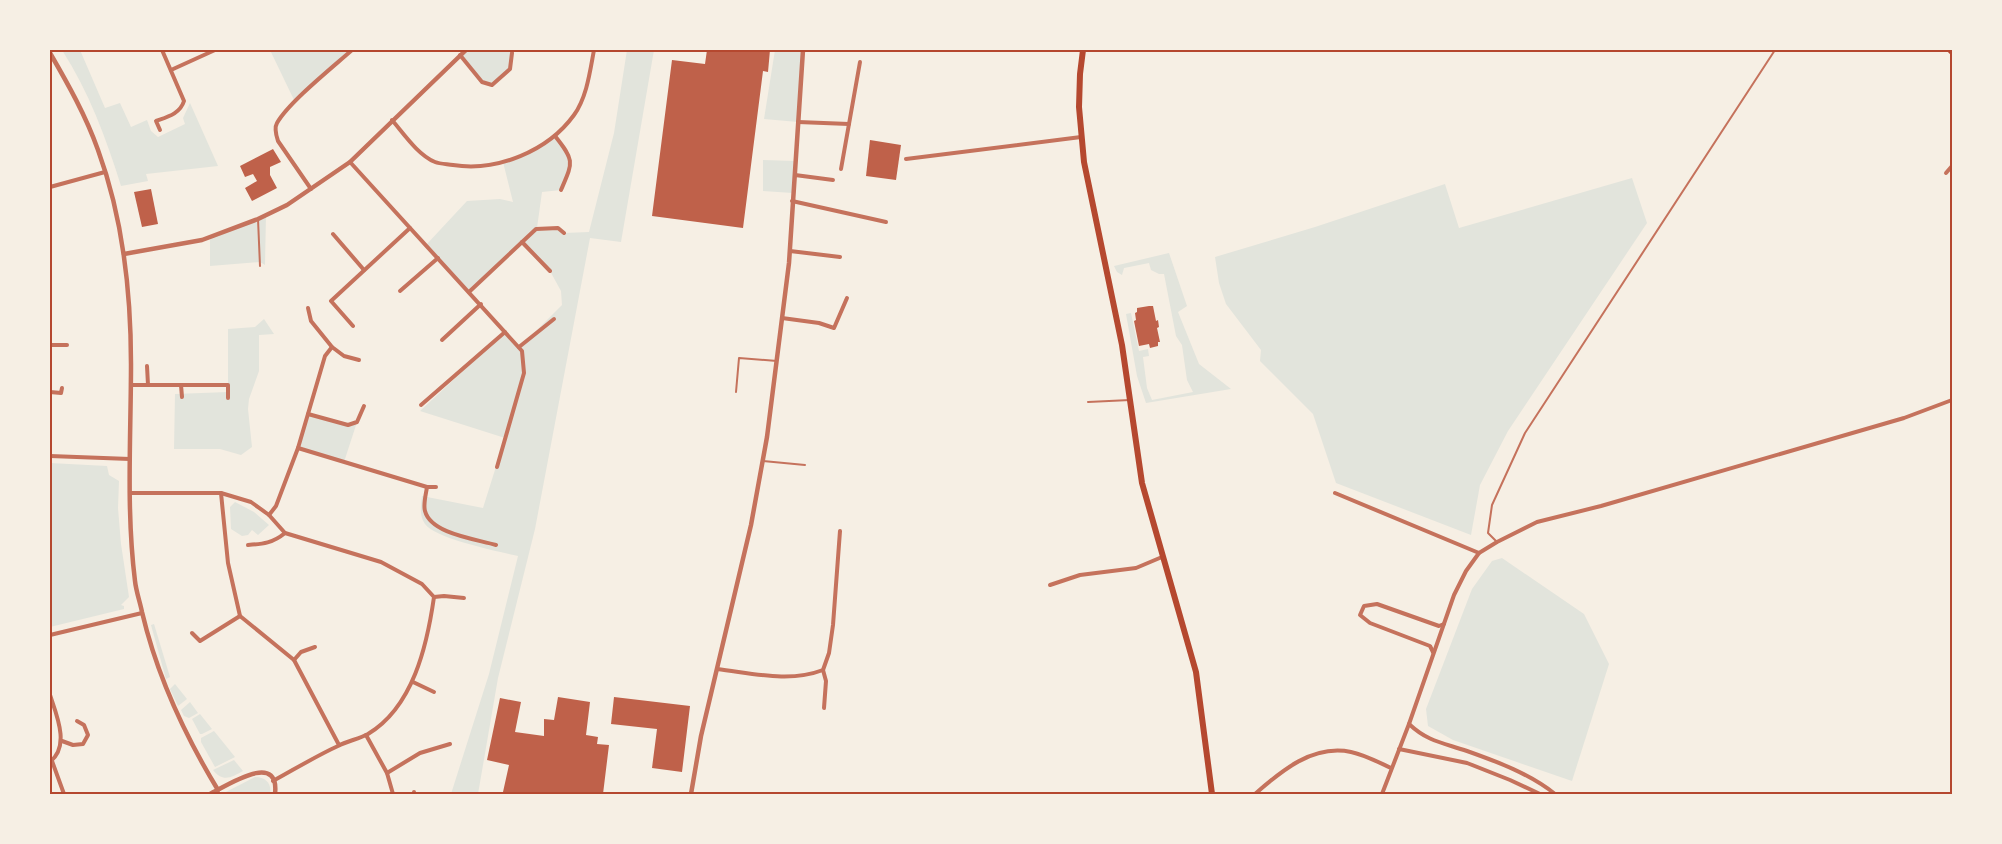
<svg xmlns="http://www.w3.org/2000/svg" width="2002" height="844" font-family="Raleway,sans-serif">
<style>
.green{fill:#e2e4dc}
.building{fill:#bf614a}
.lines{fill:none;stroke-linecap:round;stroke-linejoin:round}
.service{stroke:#c5725c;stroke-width:2}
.minor{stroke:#c5725c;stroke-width:4}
.tertiary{stroke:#c5725c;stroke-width:4.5}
.primary{stroke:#b5482f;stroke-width:6}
.trunk{stroke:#b5482f;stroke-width:6}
.neatline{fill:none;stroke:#b5482f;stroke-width:2}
</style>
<rect width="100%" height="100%" fill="#f6efe4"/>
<g class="green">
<path d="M62 50H80L105 108 120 103 131 127 147 120 151 131 158 137 185 124 183 118 190 103 218 166 146 174 148 181 121 186C106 138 89 92 62 50Z"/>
<path d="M270 50H352L295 102Z"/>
<path d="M466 50H512L510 69 492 85 482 82 460 55Z"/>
<path d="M627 50H654L621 242 590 238 535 529 498 678 478 794H451L489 674 518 556C497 551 436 539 425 524 419 516 421 505 422 496L483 508 505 438 420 411 505 332 520 347 562 305 561 291 550 271 522 242 469 292 426 245 467 201 500 199 513 202 503 162 526 153 555 136C575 161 573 162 561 190L542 192 537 228H558L564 233 589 232 614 133Z"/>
<path d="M775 50H803L798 122 764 119Z"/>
<path d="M763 160 795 161 793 193 763 191Z"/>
<path d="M1632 178 1647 223 1508 431 1480 485 1471 535 1336 483 1313 414 1260 361 1261 350 1226 304 1219 283 1215 257 1315 227 1445 184 1459 228Z"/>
<path d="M266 215 265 265 260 262 210 266V238Z"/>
<path d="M1169 253 1187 306 1178 312 1199 364 1231 389 1146 403 1137 376 1126 314 1131 313 1139 351 1148 349 1149 356 1143 357 1147 388 1152 400 1193 392 1187 380 1182 345 1176 336 1164 274H1159L1151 270 1149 263 1124 268 1122 275 1117 272 1114 266Z"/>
<path d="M264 319 274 334 259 335V371L249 399 248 409 252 447 241 455 220 449H174L175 394 228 392V329L255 327Z"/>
<path d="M308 414 348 425 357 422 344 462 298 448Z"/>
<path d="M50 463 107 466 109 475 119 481 118 508 121 544 129 597 121 605 124 606V609L50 627Z"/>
<path d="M235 502 254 512 269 525 258 535 252 530 248 535 242 536 231 529 230 507Z"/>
<path d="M1502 558 1584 614 1609 664 1572 781 1453 740 1428 726 1426 709 1472 589 1492 561Z"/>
<path d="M154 624 170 677 166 679 151 625Z"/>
<path d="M175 684 187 699 178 706 170 689Z"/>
<path d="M190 702 198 713 189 718 184 716 181 710Z"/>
<path d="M200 714 212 729 202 734H200L192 719Z"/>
<path d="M214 731 235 757 215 767 201 742V738Z"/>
<path d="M234 760 243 771C232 777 223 783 213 770Z"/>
<path d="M255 777C266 777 272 784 270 794H222Z"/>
</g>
<g class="building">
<path d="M707 50H770L768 72 763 71 743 228 652 216 672 60 705 64Z"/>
<path d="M870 140 901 145 896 180 866 176Z"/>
<path d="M273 149 281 162 270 167V175L277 188 252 201 245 188 257 181 253 174 245 177 240 166Z"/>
<path d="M151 189 158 224 142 227 134 192Z"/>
<path d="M1149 306H1153L1156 321 1158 320 1159 327 1157 328 1160 342H1158V346L1150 348 1149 344 1139 346 1134 321 1136 320 1135 313 1137 312V308Z"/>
<path d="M558 697 590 702 586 735 598 737 597 744 609 745 603 794H525L503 792 509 765 487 760 500 698 521 702 515 732 544 736V719L554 720Z"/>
<path d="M614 697 690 706 682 772 652 768 657 729 611 724Z"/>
</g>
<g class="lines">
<g class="service">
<path d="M258 219 260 266"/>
<path d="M736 392 739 358 777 361"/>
<path d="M1088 402 1130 400"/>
<path d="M763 461 805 465"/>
<path d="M1497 542 1488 533 1492 505 1525 433 1775 50"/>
</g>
<g class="minor">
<path d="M460 55 482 82 492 85 510 69 512 53"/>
<path d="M171 70 215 50"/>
<path d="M392 120C404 134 418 155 435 162 440 164 447 164 453 165 497 172 548 151 574 115 587 97 590 71 594 50"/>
<path d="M798 122 849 124"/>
<path d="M160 130 156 121C167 117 180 114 184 101L162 50"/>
<path d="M555 136C575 161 573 162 561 190"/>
<path d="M906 159 1081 137"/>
<path d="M350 162 522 351 524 373 497 467"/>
<path d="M841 169 860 62"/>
<path d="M1946 173 1952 166"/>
<path d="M795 175 833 180"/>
<path d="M50 187 105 172"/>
<path d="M311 189 278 141C276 135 274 128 277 123 289 102 333 67 352 50"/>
<path d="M792 201 886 222"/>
<path d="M333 234 364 270"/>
<path d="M522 242 550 271"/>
<path d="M790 251 840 257"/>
<path d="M400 291 438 258"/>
<path d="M469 292 536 229 558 228 564 233"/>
<path d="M308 308 311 321 332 347 344 356 359 360"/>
<path d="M782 318 819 323 834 328 847 298"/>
<path d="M353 326 331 301 410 228"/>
<path d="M442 340 481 304"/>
<path d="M50 345H67"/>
<path d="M519 347 554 319"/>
<path d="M147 366 148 385"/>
<path d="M131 385H228V398"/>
<path d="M181 385 182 397"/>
<path d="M50 392 61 393 62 388"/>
<path d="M421 405 505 332"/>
<path d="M308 414 348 425 357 422 364 406"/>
<path d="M298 448 427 487H436"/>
<path d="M50 456 130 459"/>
<path d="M427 487C426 494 423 504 425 511 431 534 476 539 496 545"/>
<path d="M130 493H221L251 502 269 515 285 533 381 562 422 584 434 597C427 646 413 707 368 734 359 739 347 741 338 746 316 756 295 769 273 781"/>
<path d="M221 493 228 563 240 616 294 660 339 745"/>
<path d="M1335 493 1479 553"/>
<path d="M269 515 276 506 298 448 325 356 332 347"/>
<path d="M248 545C263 544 273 543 285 533"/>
<path d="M1050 585 1080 575 1136 568 1162 557"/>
<path d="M434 597 444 596 464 598"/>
<path d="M192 633 200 641 240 616"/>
<path d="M50 635 142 613"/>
<path d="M1433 652 1430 646 1370 623 1360 615 1364 606 1377 604 1439 626 1444 624"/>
<path d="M294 660 301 652 315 647"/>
<path d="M717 669C752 673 789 683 823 670L829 653 833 625 840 531"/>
<path d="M823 670 826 681 824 708"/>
<path d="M413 682 434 692"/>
<path d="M50 695C57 716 70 746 50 762"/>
<path d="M1409 724C1428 742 1444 743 1467 751 1498 762 1530 774 1555 794"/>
<path d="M366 735 387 773 393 794"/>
<path d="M62 741 73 745 83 744 88 735 84 725 77 721"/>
<path d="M1399 749 1467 763 1510 780 1540 794"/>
<path d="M52 761 64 794"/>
<path d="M387 773 420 753 450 744"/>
<path d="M414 792V794"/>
<path d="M1255 794C1281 771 1313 744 1351 752 1365 755 1378 762 1391 768"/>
<path d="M1382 794 1409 724 1454 595 1466 571 1479 553 1497 542 1537 522 1601 506 1904 418 1952 400"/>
</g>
<g class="tertiary">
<path d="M50 53C68 84 86 116 98 150 123 218 131 292 131 364 131 436 126 509 135 581 136 591 140 602 142 612 157 676 184 734 218 790"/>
<path d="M124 254 202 240 258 219 287 205 350 162 466 50"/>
<path d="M210 794C226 786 280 750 275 794"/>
<path d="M691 794 701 736 751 525 767 437 789 263 803 50"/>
</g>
<path class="primary" d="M1950 50 1952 52"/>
<path class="trunk" d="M1083 50 1080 74 1079 107 1084 162 1122 345 1142 483 1196 672 1212 794"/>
</g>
<rect width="2002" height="844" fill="none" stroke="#f6efe4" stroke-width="102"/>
<rect x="51" y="51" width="1900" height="742" class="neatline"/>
</svg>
